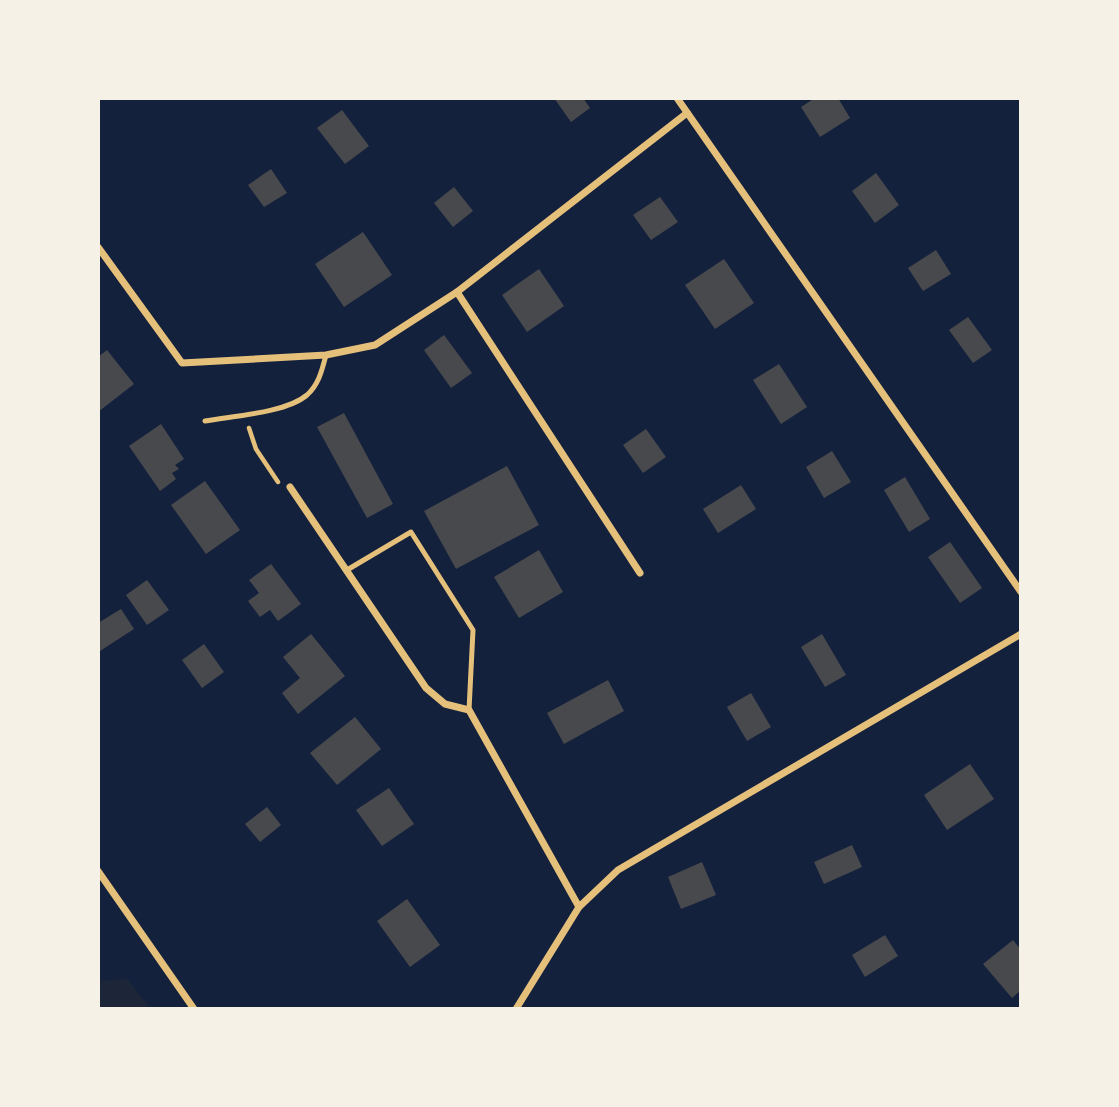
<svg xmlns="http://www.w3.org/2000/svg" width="1119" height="1107" font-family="'Source Sans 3',sans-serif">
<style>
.green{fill:#1d2539}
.building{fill:#48494c}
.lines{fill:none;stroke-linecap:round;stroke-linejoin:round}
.path{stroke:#e5c07b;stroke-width:4.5}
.service{stroke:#e5c07b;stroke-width:5}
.minor{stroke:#e5c07b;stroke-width:7}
</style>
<rect width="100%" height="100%" fill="#14213d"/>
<path class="green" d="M127 979 151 1009H98V981Z"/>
<g class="building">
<path d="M554 98H583L590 108 571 122Z"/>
<path d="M815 98H838L850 118 820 137 801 107Z"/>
<path d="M342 110 369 146 345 164 317 128Z"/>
<path d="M271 169 287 193 264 207 248 185Z"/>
<path d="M876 173 899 205 875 223 852 191Z"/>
<path d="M454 187 473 211 453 227 434 203Z"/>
<path d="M660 197 678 222 651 240 633 215Z"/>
<path d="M363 232 392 275 344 307 315 264Z"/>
<path d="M936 250 951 274 923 291 908 268Z"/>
<path d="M724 259 754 303 715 329 685 285Z"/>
<path d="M539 269 564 306 527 332 502 295Z"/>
<path d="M968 317 992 350 973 363 949 330Z"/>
<path d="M444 335 472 373 451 388 424 350Z"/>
<path d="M107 350 134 384 98 412V357Z"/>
<path d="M779 364 807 407 781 424 753 380Z"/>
<path d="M344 413 393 504 367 518 317 427Z"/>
<path d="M161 424 184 459 175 465 179 469 172 473 176 479 160 491 129 446Z"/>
<path d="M646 429 666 457 643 473 623 445Z"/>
<path d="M832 451 851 482 824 498 806 467Z"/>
<path d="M507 466 539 525 456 569 424 511Z"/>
<path d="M905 477 930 519 909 532 884 490Z"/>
<path d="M205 481 240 530 206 554 171 505Z"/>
<path d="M741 485 756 509 718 533 703 509Z"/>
<path d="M950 542 982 588 960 603 928 557Z"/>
<path d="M539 550 563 592 519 618 494 577Z"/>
<path d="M271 564 301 604 278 621 270 610 260 617 248 601 259 593 249 580Z"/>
<path d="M147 580 169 610 147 625 126 595Z"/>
<path d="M121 609 134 629 100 651 98 648V623Z"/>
<path d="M311 634 345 676 298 714 282 693 300 678 283 657Z"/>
<path d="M822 634 846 675 825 687 801 647Z"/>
<path d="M204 644 224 672 202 688 182 660Z"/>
<path d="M608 680 624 711 564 744 547 713Z"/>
<path d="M751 693 771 727 747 741 727 707Z"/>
<path d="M355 717 381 749 337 785 310 753Z"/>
<path d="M970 764 994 799 947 830 924 795Z"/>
<path d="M389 788 414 824 382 846 356 810Z"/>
<path d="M267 807 281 825 260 842 245 824Z"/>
<path d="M852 845 862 867 824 884 814 862Z"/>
<path d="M702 862 716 895 681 909 668 877Z"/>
<path d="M407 899 440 945 410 967 377 921Z"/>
<path d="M885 935 898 956 865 977 852 955Z"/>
<path d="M1013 940 1021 950V990L1012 998 983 964Z"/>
</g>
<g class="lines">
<path class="path" d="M249 428 256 449 278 482"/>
<g class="service">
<path d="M205 421C232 416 286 413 307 395 319 384 322 370 326 355"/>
<path d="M347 570 411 532 473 630 469 710"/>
</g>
<g class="minor">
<path d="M677 98 1021 592"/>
<path d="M98 247 182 363 326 355 375 345 457 292 687 113"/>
<path d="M457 292 640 573"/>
<path d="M290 487 426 688 445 704 469 710 579 907"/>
<path d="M98 871 194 1009"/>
<path d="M516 1009 579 907 618 870 1021 634"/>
</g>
</g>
<rect width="1119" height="1107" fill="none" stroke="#f6f1e7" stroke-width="200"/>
</svg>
